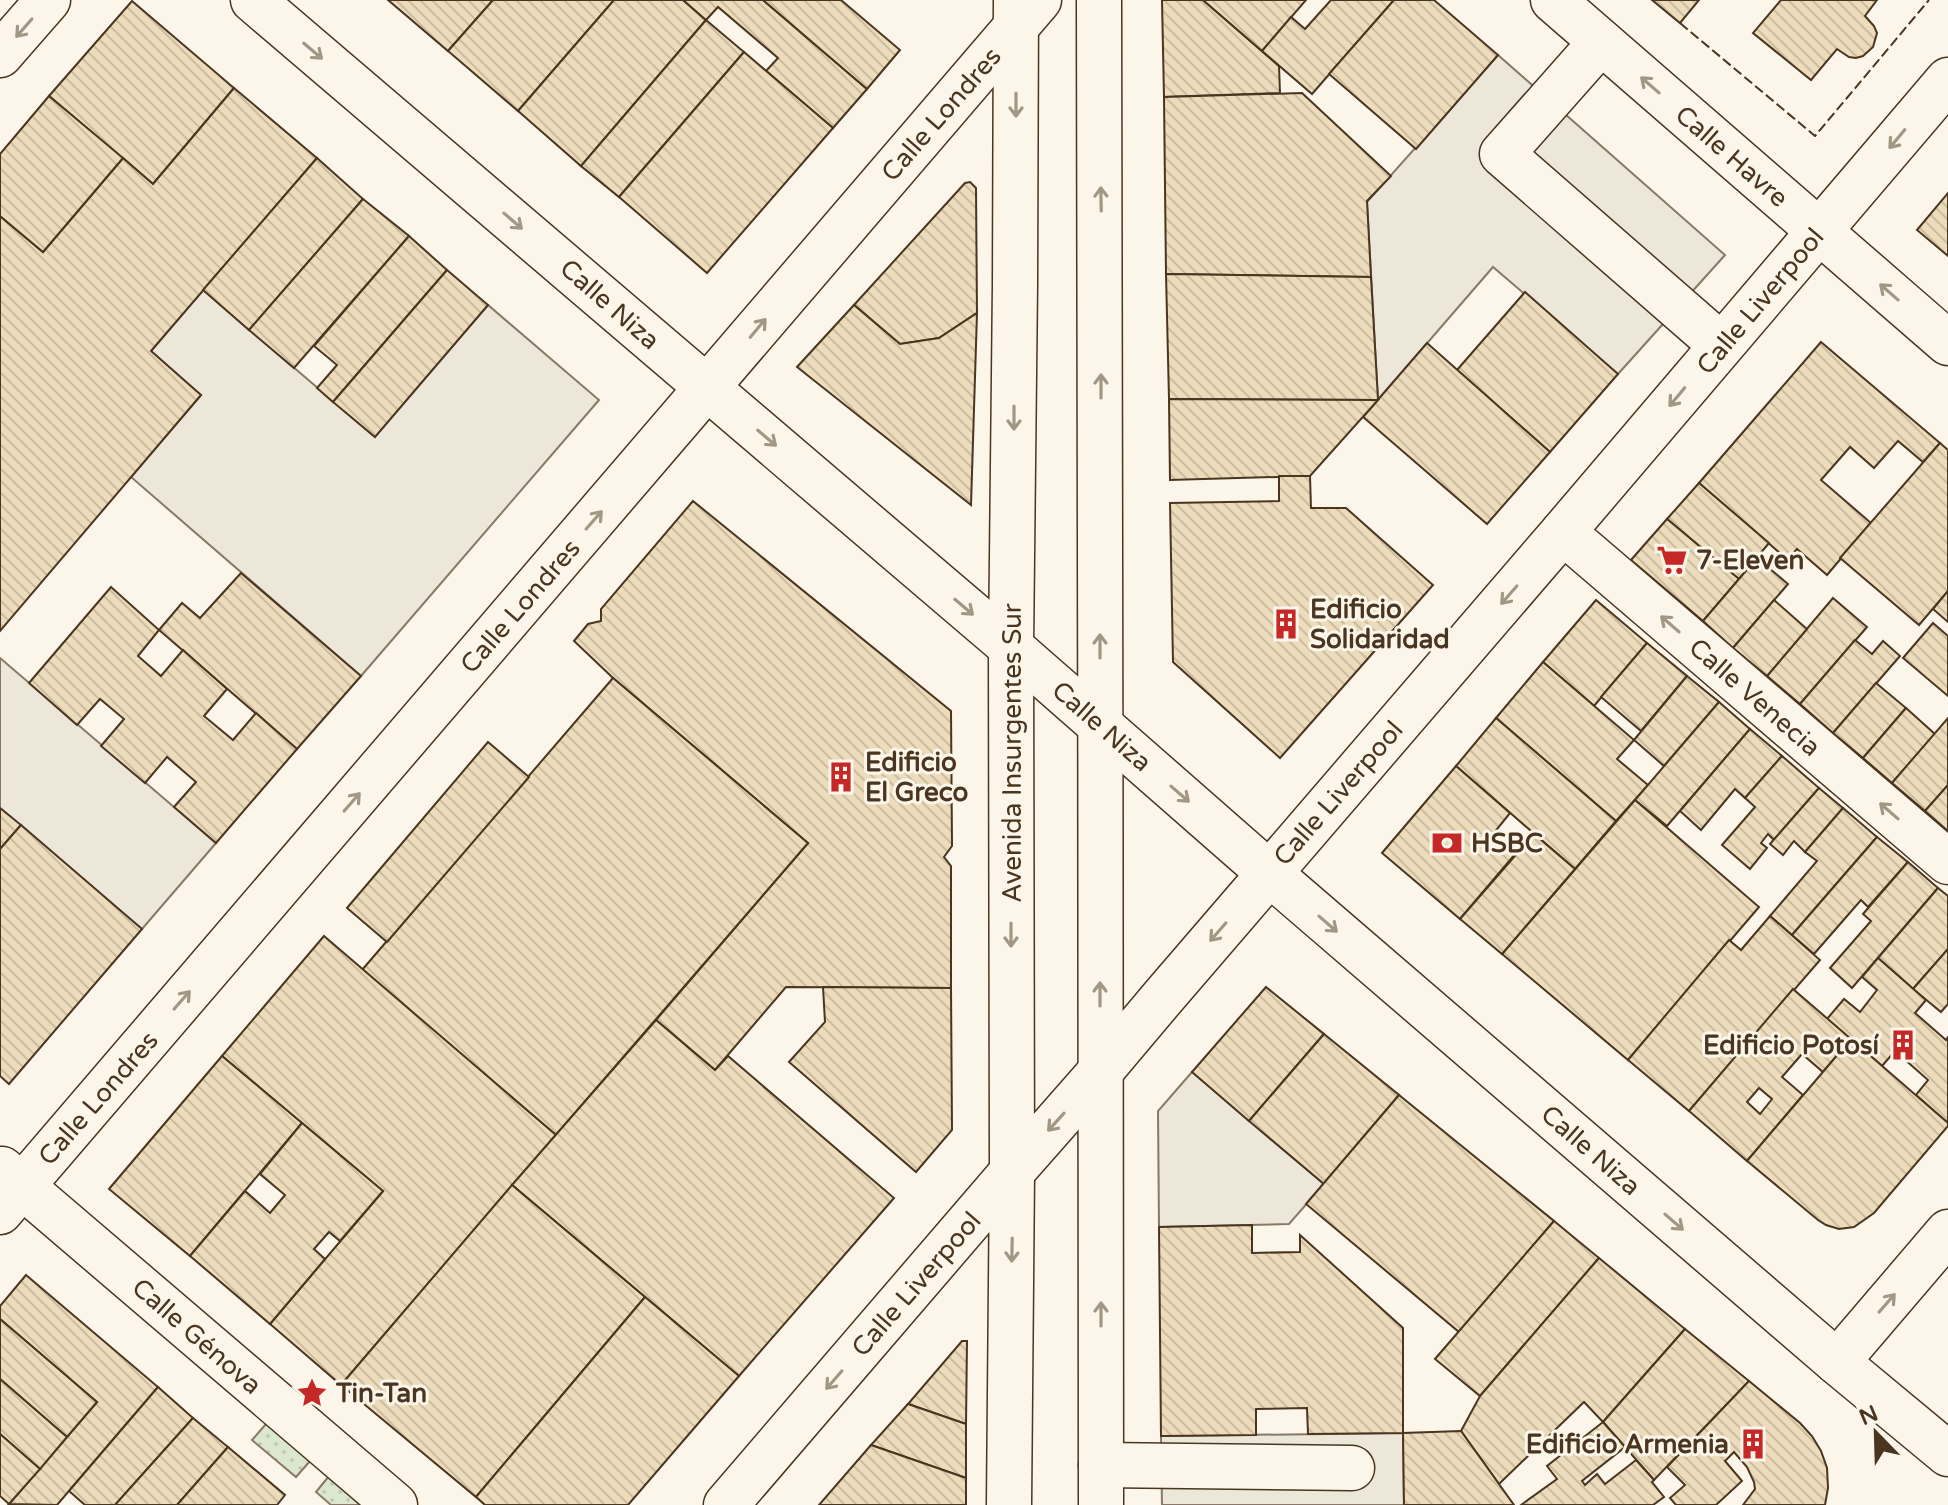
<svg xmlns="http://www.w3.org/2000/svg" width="1948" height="1505" font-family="'Varela Round',sans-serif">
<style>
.garden{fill:url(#garden-dots);stroke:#887966;stroke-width:2}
.parking{fill:#ede7d9;stroke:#887966;stroke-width:2}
.building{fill:url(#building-back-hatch);stroke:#4a3520;stroke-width:2;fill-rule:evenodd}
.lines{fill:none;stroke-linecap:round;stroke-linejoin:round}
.minor-casing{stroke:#4a3520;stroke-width:47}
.major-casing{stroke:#4a3520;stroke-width:47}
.minor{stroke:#fbf6e9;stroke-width:44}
.major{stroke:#fbf6e9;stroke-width:44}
.fence{stroke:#4a3520;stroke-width:2;stroke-dasharray:10 4;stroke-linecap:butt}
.oneway{stroke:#a29684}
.labels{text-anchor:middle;stroke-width:6;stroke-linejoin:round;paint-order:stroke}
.street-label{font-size:26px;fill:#4a3520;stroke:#fbf6e9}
.poi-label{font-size:26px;font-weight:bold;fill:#4a3520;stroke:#fbf6e9;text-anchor:start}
</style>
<defs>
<pattern id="garden-dots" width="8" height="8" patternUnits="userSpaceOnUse" patternTransform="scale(2)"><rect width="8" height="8" fill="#dce7d0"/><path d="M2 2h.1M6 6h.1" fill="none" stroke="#bec7b2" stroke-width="1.8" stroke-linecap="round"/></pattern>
<pattern id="building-back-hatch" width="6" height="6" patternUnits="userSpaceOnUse" patternTransform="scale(2)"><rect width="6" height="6" fill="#ecdcbc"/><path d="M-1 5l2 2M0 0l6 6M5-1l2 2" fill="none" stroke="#ccbda1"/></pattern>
</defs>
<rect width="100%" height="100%" fill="#fbf6e9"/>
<g class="garden">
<path d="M266 1424 310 1461 296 1477 252 1440Z"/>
<path d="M329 1476 365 1505H331L316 1492Z"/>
</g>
<g class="parking">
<path d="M1498 55 1725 255 1618 374 1493 267 1378 400 1367 202Z"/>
<path d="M203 290 374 436 488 305 599 400 361 676 131 477 201 395 151 351Z"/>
<path d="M0 658 216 843 142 929 0 808Z"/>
<path d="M1192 1072 1324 1184 1289 1224 1159 1227 1158 1111Z"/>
<path d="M1403 1433 1404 1505H1162L1161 1436Z"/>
</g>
<g class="building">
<path d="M388 0H493L448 51Z"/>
<path d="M493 0H614L518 111 448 51Z"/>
<path d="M614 0H683L706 20 581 166 518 111Z"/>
<path d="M683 0H763L867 89 833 128 766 71 778 58 718 7 706 20Z"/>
<path d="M763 0H841L900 50 867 89Z"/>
<path d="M1162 0H1203L1279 66 1280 93 1164 97Z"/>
<path d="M1203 0H1306L1262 51Z"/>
<path d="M1331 0H1394L1312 94 1262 51 1291 17 1305 29Z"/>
<path d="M1394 0H1434L1498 55 1416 149 1329 74Z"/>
<path d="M1652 0H1699L1680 23Z"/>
<path d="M1781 0H1877L1865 16 1874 26 1877 33 1873 47 1863 56 1856 58 1849 57 1837 49 1811 80 1753 33Z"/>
<path d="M132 1 234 88 153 184 49 96Z"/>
<path d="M706 20 744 52 619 197 581 166Z"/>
<path d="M744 52 833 128 707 273 619 197Z"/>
<path d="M234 88 317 158 151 351 201 395 0 631V216L43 252 123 158 153 184Z"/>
<path d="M1302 93 1391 176 1367 201 1371 277 1166 274 1164 97Z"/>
<path d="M49 96 123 158 43 252 0 216V154Z"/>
<path d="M317 158 363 199 249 330 203 290Z"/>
<path d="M970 182 976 188 977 313 939 338 900 344 854 305 965 183Z"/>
<path d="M1948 193V256L1917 230Z"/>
<path d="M363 199 409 236 294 368 249 330Z"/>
<path d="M409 236 447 270 333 402 317 388 337 365 314 346Z"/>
<path d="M447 270 488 305 375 437 333 402Z"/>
<path d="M1166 274 1371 277 1378 400 1169 399Z"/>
<path d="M1525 292 1618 374 1550 452 1457 370Z"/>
<path d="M854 305 900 344 939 338 977 313 971 505 797 367Z"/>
<path d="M1821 342 1940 443 1923 462 1898 441 1874 468 1850 447 1821 480 1871 523 1827 575 1797 549 1788 560 1699 483Z"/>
<path d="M1427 343 1550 452 1487 524 1363 417Z"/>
<path d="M1169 399 1378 400 1310 476 1170 480Z"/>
<path d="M1940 443 1948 450V591L1919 625 1840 558Z"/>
<path d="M1279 476H1310L1311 508H1346L1433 585 1280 758 1173 662 1170 503 1279 501Z"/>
<path d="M1699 483 1769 543 1739 579 1667 519Z"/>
<path d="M693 501 951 711 952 846 944 857 951 866V988L786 987 715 1070 656 1020 808 843 613 678 574 641 588 624 601 621V609Z"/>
<path d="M1667 519 1739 579 1703 621 1631 560Z"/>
<path d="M1757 558 1788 584 1733 648 1703 621Z"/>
<path d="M241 573 361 676 297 749 159 630 182 603 200 618Z"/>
<path d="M111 587 159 630 138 656 161 676 183 650 227 689 204 716 233 740 256 713 297 749 216 843 174 807 196 782 167 757 145 783 101 746 124 719 100 699 77 725 29 683Z"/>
<path d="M1948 591V622L1933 609Z"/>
<path d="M1833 598 1867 627 1800 704 1767 676Z"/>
<path d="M1596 600 1647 643 1594 706 1543 662Z"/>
<path d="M1774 600 1807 629 1767 676 1733 648Z"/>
<path d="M1933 623 1948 636V696L1903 658Z"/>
<path d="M1855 640 1872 654 1883 641 1900 656 1833 733 1800 704Z"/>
<path d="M1647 643 1687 676 1641 731 1601 697Z"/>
<path d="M1543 662 1634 740 1617 759 1648 785 1616 821 1496 718Z"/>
<path d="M1687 676 1719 702 1664 766 1634 740Z"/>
<path d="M613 678 808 843 556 1135 362 970Z"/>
<path d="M1876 683 1906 708 1863 758 1833 733Z"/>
<path d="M1719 702 1750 729 1667 826 1635 800Z"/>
<path d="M1906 708 1935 734 1892 783 1863 758Z"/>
<path d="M1496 718 1616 821 1575 869 1456 766Z"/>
<path d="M1948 718V785L1925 811 1892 783Z"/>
<path d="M1750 729 1782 756 1745 798 1735 789 1701 830 1680 811Z"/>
<path d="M488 742 529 777 387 942 347 908Z"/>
<path d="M1782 756 1819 788 1774 840 1768 834 1761 843 1767 848 1750 869 1722 845 1755 807 1745 798Z"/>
<path d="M1456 766 1510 813 1493 834 1516 853 1460 919 1382 853Z"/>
<path d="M1948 785V831L1925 811Z"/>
<path d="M1819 788 1843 808 1805 852 1794 841 1783 855 1770 844Z"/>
<path d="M1635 800 1759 907 1628 1060 1502 954Z"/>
<path d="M0 808 21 825 0 849Z"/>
<path d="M1843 808 1877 837 1792 935 1770 916 1817 861 1805 852Z"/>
<path d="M21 825 142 929 9 1084 0 1076V849Z"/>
<path d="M1534 834 1575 869 1502 954 1460 919Z"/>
<path d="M1877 837 1908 862 1868 907 1861 900 1814 954 1792 935Z"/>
<path d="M1908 862 1938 888 1852 988 1830 968 1871 921 1863 914Z"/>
<path d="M1938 888 1948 896V949L1913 989 1878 958Z"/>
<path d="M1770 916 1820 960 1689 1111 1628 1060 1729 940 1741 950Z"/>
<path d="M324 936 556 1135 341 1385 270 1324 383 1191 222 1056Z"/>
<path d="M1948 949V1004L1941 1012 1913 989Z"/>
<path d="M1878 958 1926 1000 1915 1013 1946 1040 1948 1037V1123L1916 1095 1928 1080 1895 1051 1882 1066 1827 1019 1844 999 1860 1012 1877 990 1862 977Z"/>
<path d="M823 987 951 988 952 1130 916 1172 789 1062 825 1022Z"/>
<path d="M1266 987 1324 1034 1249 1121 1192 1072Z"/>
<path d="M1793 989 1851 1039 1823 1072 1802 1054 1782 1077 1803 1095 1747 1161 1689 1111ZM1759 1088 1772 1099 1760 1114 1747 1102Z"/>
<path d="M656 1020 715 1070 728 1056 894 1198 739 1376 512 1185Z"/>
<path d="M1324 1034 1399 1095 1324 1184 1249 1121Z"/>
<path d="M1851 1039 1948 1123V1126L1874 1213 1854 1227 1839 1229 1826 1225 1818 1220 1747 1161Z"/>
<path d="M222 1056 302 1123 190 1256 109 1189Z"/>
<path d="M1399 1095 1554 1221 1459 1332 1306 1204Z"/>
<path d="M302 1123 383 1191 340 1241 329 1232 314 1249 325 1259 270 1324 190 1256 245 1191 270 1213 285 1195 260 1174Z"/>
<path d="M512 1185 645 1297 476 1497 341 1385Z"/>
<path d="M1554 1221 1599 1258 1480 1396 1435 1359Z"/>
<path d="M1252 1225V1253L1300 1252V1235L1403 1328V1433L1308 1434 1307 1408 1256 1409V1435L1161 1436 1159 1227Z"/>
<path d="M1599 1258 1685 1329 1603 1422 1584 1402 1499 1484 1461 1431 1480 1396Z"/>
<path d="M26 1275 158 1387 57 1505 9 1504 97 1402 0 1319V1306Z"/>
<path d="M645 1297 739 1376 628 1505H485L476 1497Z"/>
<path d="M0 1319 97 1402 67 1437 0 1379Z"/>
<path d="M1685 1329 1749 1381 1654 1480 1603 1422Z"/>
<path d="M962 1341H967L966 1424 908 1404Z"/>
<path d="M0 1379 67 1437 40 1469 0 1434Z"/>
<path d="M1749 1381 1800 1423 1812 1436 1821 1451 1827 1468 1828 1488 1825 1505H1743L1755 1489 1754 1482 1747 1467 1734 1452 1725 1461 1742 1481 1716 1505H1676L1670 1498 1685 1485 1667 1467Z"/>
<path d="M158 1387 193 1418 115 1505H85L69 1491Z"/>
<path d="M908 1404 966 1424V1478L871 1445Z"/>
<path d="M193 1418 228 1447 177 1505H115Z"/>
<path d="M1603 1422 1625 1447 1582 1481 1585 1485 1597 1474 1605 1484 1636 1460 1654 1480 1652 1482 1664 1497 1653 1505H1521L1557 1479 1547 1466Z"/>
<path d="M1461 1431 1514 1505H1404L1403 1433Z"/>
<path d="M0 1434 40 1469 9 1504 0 1496Z"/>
<path d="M871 1445 966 1478V1505H819Z"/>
<path d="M228 1447 285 1495 277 1505H177Z"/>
</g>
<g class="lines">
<g class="minor-casing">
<g id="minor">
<path d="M253 0 1011 647 1269 873 1837 1362 1948 1454"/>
<path d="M1553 0 1948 343"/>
<path d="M1601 42 1502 154 1721 345"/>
<path d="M0 55 48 0"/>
<path d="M1563 532 1948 862"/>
<path d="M2 1169 395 1505"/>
<path d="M0 1212 1039 0"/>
<path d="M1837 1362 1948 1232"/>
<path d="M1101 1465 1352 1468"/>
<path d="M726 1505 1012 1172 1100 1072 1164 996 1563 532 1948 80"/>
</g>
</g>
<g class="major-casing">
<g id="major">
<path d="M1099 0C1103 502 1098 1003 1101 1505"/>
<path d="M1009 1505 1012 1172 1011 647 1015 284 1016 0"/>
</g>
</g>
<use href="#minor" class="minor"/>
<use href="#major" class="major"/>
<path class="fence" d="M1680 23 1815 136 1929 0"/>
</g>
<defs><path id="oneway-shaft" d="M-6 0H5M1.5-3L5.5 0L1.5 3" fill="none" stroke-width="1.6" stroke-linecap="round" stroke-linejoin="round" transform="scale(2)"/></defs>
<g class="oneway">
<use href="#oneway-shaft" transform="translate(24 28) rotate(131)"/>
<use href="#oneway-shaft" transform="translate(313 51) rotate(40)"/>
<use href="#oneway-shaft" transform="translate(1650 85) rotate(-139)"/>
<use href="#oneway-shaft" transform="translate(1016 105) rotate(90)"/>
<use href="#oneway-shaft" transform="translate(1897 139) rotate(130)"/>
<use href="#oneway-shaft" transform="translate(1101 199) rotate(-91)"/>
<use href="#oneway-shaft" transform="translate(513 221) rotate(41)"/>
<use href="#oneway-shaft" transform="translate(1889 292) rotate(-139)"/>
<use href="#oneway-shaft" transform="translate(758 328) rotate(-50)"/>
<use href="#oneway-shaft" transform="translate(1101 386) rotate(-90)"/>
<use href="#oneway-shaft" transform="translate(1677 397) rotate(130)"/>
<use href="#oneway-shaft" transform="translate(1014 418) rotate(90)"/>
<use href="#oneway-shaft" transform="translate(767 438) rotate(40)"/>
<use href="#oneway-shaft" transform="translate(594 520) rotate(-49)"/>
<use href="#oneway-shaft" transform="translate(1509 595) rotate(131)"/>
<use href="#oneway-shaft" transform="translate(964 607) rotate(40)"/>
<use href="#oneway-shaft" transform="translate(1670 624) rotate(-139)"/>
<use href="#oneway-shaft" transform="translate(1100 646) rotate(-90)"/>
<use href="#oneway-shaft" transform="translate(1180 794) rotate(41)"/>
<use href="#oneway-shaft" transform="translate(352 802) rotate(-49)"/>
<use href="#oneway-shaft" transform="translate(1889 811) rotate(-139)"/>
<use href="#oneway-shaft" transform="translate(1328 924) rotate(41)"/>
<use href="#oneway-shaft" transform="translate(1218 932) rotate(131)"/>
<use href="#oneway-shaft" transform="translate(1011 935) rotate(90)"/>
<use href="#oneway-shaft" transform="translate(1100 994) rotate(-90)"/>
<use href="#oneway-shaft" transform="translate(182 1000) rotate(-49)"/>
<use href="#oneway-shaft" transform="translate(1056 1122) rotate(132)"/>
<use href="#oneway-shaft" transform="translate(1674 1222) rotate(41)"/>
<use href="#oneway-shaft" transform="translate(1012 1250) rotate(91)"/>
<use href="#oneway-shaft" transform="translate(1887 1303) rotate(-49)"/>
<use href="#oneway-shaft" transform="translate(1101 1314) rotate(-90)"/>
<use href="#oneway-shaft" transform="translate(834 1380) rotate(131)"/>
</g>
<defs>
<g id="supermarket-bare" transform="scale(2.4)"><path d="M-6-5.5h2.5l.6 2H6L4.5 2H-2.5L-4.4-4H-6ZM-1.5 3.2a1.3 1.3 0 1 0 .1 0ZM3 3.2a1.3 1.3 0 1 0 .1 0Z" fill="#c62828" stroke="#fbf6e9" stroke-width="2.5" paint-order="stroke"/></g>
<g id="building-bare" transform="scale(2.4)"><path d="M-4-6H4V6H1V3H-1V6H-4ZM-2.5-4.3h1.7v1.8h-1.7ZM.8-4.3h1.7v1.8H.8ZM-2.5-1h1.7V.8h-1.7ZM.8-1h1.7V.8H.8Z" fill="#c62828" stroke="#fbf6e9" stroke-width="2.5" paint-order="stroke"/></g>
<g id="bank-bare" transform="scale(2.4)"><path d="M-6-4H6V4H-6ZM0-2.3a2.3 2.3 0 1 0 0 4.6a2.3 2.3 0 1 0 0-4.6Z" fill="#c62828" stroke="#fbf6e9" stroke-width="2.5" paint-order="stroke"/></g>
<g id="sight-bare" transform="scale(2.4)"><path d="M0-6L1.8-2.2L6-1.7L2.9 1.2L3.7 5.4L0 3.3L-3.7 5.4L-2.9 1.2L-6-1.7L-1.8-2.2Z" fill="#c62828" stroke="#fbf6e9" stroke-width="2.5" paint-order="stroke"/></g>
</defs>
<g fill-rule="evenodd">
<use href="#supermarket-bare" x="1672" y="560"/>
<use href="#building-bare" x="1286" y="624"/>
<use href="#building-bare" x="841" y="777"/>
<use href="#bank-bare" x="1447" y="843"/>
<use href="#building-bare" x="1903" y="1045"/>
<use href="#sight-bare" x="312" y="1393"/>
<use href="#building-bare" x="1753" y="1444"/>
</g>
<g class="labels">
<g class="street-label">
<text transform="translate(941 114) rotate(-49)" y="9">Calle Londres</text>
<text transform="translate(1732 156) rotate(41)" y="9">Calle Havre</text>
<text transform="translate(1760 301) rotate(-50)" y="9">Calle Liverpool</text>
<text transform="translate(610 304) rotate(41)" y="9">Calle Niza</text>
<text transform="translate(520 606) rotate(-49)" y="9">Calle Londres</text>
<text transform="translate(1755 697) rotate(41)" y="9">Calle Venecia</text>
<text transform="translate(1102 726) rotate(41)" y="9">Calle Niza</text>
<text transform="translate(1012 753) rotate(-90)" y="9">Avenida Insurgentes Sur</text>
<text transform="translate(1338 793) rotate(-49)" y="9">Calle Liverpool</text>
<text transform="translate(98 1098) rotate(-49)" y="9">Calle Londres</text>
<text transform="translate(1591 1150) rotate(41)" y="9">Calle Niza</text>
<text transform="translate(916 1284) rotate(-49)" y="9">Calle Liverpool</text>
<text transform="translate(197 1336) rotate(41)" y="9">Calle Génova</text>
</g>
<g class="poi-label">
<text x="1696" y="569">7-Eleven</text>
<text x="1310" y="618">Edificio<tspan x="1310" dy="30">Solidaridad</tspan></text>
<text x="865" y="771">Edificio<tspan x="865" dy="30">El Greco</tspan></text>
<text x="1471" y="852">HSBC</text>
<text x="1879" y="1054" text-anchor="end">Edificio Potosí</text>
<text x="336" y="1402">Tin-Tan</text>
<text x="1729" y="1453" text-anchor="end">Edificio Armenia</text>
</g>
</g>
<g transform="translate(1876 1433) rotate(337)" stroke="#fbf6e9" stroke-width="6" paint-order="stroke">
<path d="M0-6L14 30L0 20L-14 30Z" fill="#4a3520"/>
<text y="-12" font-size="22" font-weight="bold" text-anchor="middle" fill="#4a3520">N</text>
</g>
</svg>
